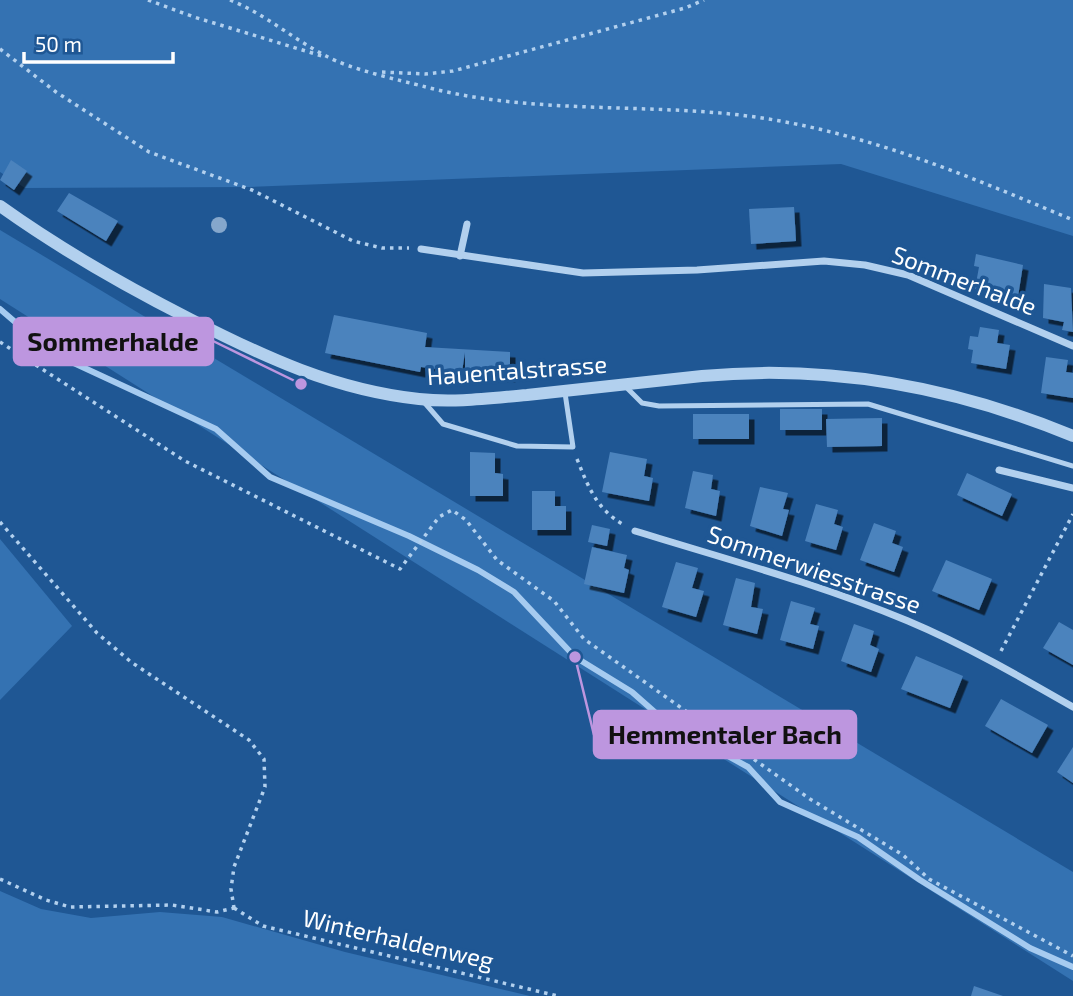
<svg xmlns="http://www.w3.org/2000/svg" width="1073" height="996" font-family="'Exo 2',sans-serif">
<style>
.green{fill:#3472b2}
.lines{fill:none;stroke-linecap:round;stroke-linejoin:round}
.stream{stroke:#a6cbf0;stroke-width:6}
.building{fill:#4c83bd;filter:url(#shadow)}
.path{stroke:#b2d0ee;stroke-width:3.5;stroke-dasharray:3.5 5;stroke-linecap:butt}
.service{stroke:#b2d0ee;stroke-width:5}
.minor{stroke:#b2d0ee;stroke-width:7}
.tertiary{stroke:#b2d0ee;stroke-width:12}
.tree{fill:#85a7cc}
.labels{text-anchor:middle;stroke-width:7;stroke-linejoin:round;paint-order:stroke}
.street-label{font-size:24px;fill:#fff;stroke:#1f5794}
.leader{fill:none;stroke:#bd96df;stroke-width:2.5}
.callout-dot{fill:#bd96df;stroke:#1f5794;stroke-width:2.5}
.callout{fill:#bd96df;stroke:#bd96df;stroke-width:2.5}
.callout-label{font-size:26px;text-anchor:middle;font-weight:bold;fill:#111}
</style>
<defs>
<filter id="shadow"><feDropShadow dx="5.5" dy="5.5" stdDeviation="0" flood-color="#0009"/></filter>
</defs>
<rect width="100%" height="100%" fill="#1f5794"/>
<g class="green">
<path d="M0 0H1073V236L841 164 249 187 25 188 0 172Z"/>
<path d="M0 230 1073 872V981L0 299Z"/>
<path d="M0 539 72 626 0 700Z"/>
<path d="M0 891 41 909 91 918 160 912 222 917 345 952 530 996H0Z"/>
</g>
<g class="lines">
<path class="stream" d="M0 309 50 352 216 429 270 477 409 536 478 570 514 592 575 657 632 692 666 722 748 767 780 802 858 837 920 880 1030 948 1073 967"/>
</g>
<g class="building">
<path d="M11 160 27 171 14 190 0 180Z"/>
<path d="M69 193 118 221 106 241 57 211Z"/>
<path d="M794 207 796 241 751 244 749 209Z"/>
<path d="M976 254 1023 265 1017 303 995 299 996 292 975 289 979 267 974 266Z"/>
<path d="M1044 284 1071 288 1073 332 1062 330 1064 322 1043 318Z"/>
<path d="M334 315 427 333 425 347 510 352V377L465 375V352L462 372 421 367 420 372 325 353Z"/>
<path d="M980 327 999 330 997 343 1010 345 1006 369 971 363 973 350 968 349 970 336 978 337Z"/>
<path d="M1046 357 1068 360 1066 372 1073 373V398L1041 393Z"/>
<rect x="780" y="409" width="42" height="21"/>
<rect x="693" y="414" width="56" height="25"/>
<path d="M882 418V446L827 447 826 419Z"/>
<path d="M470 452 495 453V473L503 474V496H470Z"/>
<path d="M610 452 647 459 644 476 653 478 649 501 602 492Z"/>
<path d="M693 471 713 475 711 489 720 491 716 516 685 508Z"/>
<path d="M967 473 1012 494 1002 516 957 495Z"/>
<path d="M760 487 788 493 783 509 789 510 782 536 750 526Z"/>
<path d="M532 491H555V506H566V530H532Z"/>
<path d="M816 504 838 510 834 524 843 527 836 550 805 541Z"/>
<path d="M874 523 896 531 892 543 903 547 894 572 860 560Z"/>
<path d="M592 525 610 529 607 546 588 542Z"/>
<path d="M592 547 627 555 624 568 629 570 624 593 584 584Z"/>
<path d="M946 560 992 579 979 610 932 591Z"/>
<path d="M676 562 698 568 692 588 704 591 696 617 662 607Z"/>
<path d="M736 578 755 583 751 607 763 609 757 634 723 625Z"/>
<path d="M791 601 815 608 810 624 819 626 813 649 780 640Z"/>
<path d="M1059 622 1073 630V665L1043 648Z"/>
<path d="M854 624 874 631 870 645 879 649 871 672 841 661Z"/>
<path d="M916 656 963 676 950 708 901 689Z"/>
<path d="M1001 699 1048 725 1032 753 985 726Z"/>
<path d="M1073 747V783L1057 772Z"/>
<path d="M974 986 1003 996H971Z"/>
</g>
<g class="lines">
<g class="path">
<path d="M148 0 194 17 322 56"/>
<path d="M230 0C265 14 293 39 326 56 349 69 399 80 426 87 525 113 630 104 731 114 854 127 961 173 1073 220"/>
<path d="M0 49 56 92 149 152 252 190 353 241 382 248H409"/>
<path d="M382 72 425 74 453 71 685 8 704 0"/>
<path d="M0 342 185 461 400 569 439 517 452 510 466 520 497 560 554 601 584 639 810 799 903 855 929 879 1073 956"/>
<path d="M577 459C588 486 596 509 624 525"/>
<path d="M0 522 97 633 131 662 249 740 264 759 265 787 234 867 231 889 234 908"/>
<path d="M1001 651 1073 514"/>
<path d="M0 879 46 900 70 907 172 905 217 912 234 908"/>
<path d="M234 908 263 926 558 996"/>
</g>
<g class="service">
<path d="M626 387 642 403 659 406 868 404 1073 466"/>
<path d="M424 402 443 424 517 446 573 447 565 393"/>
</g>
<g class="minor">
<path d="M421 249 583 273 697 270 824 261 865 265 908 275 1073 346"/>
<path d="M460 256 467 224"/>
<path d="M999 470 1073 488"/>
<path d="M635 531C726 559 819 584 908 621 965 645 1019 676 1073 707"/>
</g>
<path class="tertiary" d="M0 206C60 249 125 286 190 319 264 357 335 390 419 399 455 403 491 398 527 395 585 389 643 382 702 376 830 364 954 387 1073 436"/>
</g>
<circle class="tree" cx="219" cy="225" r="8"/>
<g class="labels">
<g class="street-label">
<text transform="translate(964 281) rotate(21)" y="8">Sommerhalde</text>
<text transform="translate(517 371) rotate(-4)" y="8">Hauentalstrasse</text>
<text transform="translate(814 570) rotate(19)" y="8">Sommerwiesstrasse</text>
<text transform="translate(398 940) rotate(13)" y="8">Winterhaldenweg</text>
</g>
</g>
<path class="leader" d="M301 384L213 341M575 657L594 735"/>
<g class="callout-dot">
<circle cx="301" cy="384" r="7"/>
<circle cx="575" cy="657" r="7"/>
</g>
<g class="callout">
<rect x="14" y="318" width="199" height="47" rx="7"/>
<rect x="594" y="711" width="262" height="47" rx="7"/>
</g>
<g class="callout-label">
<text x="113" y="351">Sommerhalde</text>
<text x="725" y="744">Hemmentaler Bach</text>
</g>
<path d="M24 52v10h149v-10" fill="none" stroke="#ffffff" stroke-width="3.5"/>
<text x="35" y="52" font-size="21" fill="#ffffff" stroke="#1f5794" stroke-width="5" paint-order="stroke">50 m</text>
</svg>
